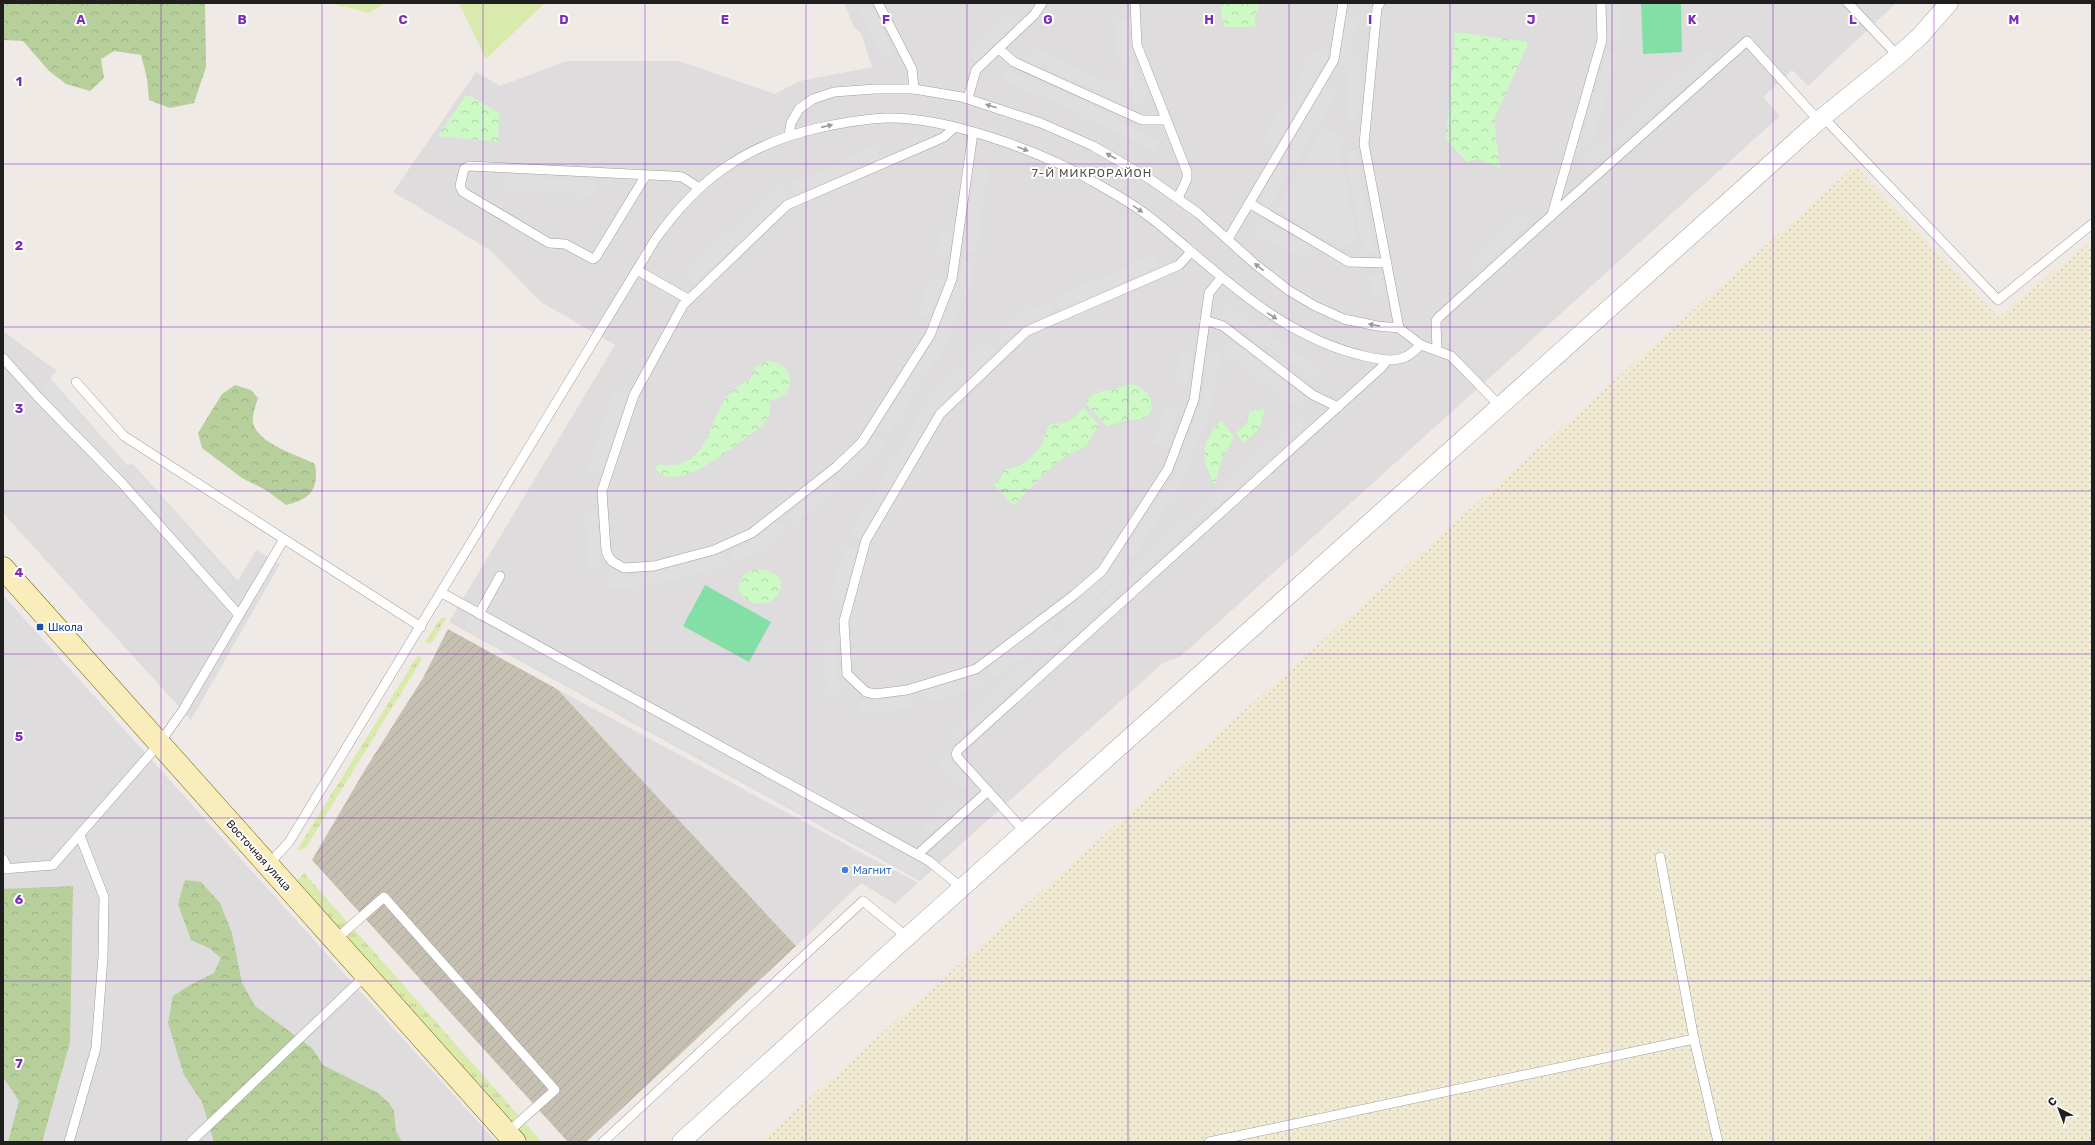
<svg xmlns="http://www.w3.org/2000/svg" width="2095" height="1145" font-family="Rubik,sans-serif">
<style>
.residential{fill:#dedcdd}
.construction{fill:url(#construction-furrows)}
.farmland{fill:url(#farmland-dots)}
.grass{fill:url(#grass-tufts)}
.forest{fill:url(#forest-crowns)}
.park{fill:url(#park-crowns)}
.garden{fill:#d9eaac}
.pitch{fill:#84dfa6}
.parking{fill:#dfdfdf}
.lines{fill:none;stroke-linecap:round;stroke-linejoin:round}
.lane-casing{stroke:#a0a0a0;stroke-width:10}
.street-casing{stroke:#a0a0a0;stroke-width:19}
.secondary-casing{stroke:#786805;stroke-width:23}
.lane{stroke:#fff;stroke-width:9}
.street{stroke:#fff;stroke-width:18}
.secondary{stroke:#f9edbb;stroke-width:22}
.oneway{fill:#9a9a9a}
.grid{fill:none;stroke:#7b2cbf;stroke-width:1;stroke-opacity:0.55}
.transit-dot{fill:#1a4fb4;stroke:#fff;stroke-width:1.5}
.shop-dot{fill:#3f7fe0;stroke:#fff;stroke-width:1.5}
.labels{text-anchor:middle;stroke-width:4;stroke-linejoin:round;paint-order:stroke}
.transit-label{font-size:11px;fill:#164399;stroke:#fff;text-anchor:start}
.street-label{font-size:11px;fill:#1f1f1f;stroke:#fff}
.shop-label{font-size:11px;fill:#366cbe;stroke:#fff;text-anchor:start}
.neighbourhood-label{font-size:12px;letter-spacing:1px;fill:#525252;stroke:#fff}
.grid-label{font-size:13px;text-anchor:middle;font-weight:bold;fill:#7b2cbf;stroke:#fff;stroke-width:4;stroke-linejoin:round;paint-order:stroke}
</style>
<defs>
<pattern id="construction-furrows" width="10" height="10" patternUnits="userSpaceOnUse"><rect width="10" height="10" fill="#c5c0b1"/><path d="M-1 1l2-2M0 10L10 0M9 11l2-2" fill="none" stroke="#a9a598"/></pattern>
<pattern id="farmland-dots" width="8" height="8" patternUnits="userSpaceOnUse"><rect width="8" height="8" fill="#efead1"/><path d="M2 2h.1M6 6h.1" fill="none" stroke="#ccc8b3" stroke-width="1.8" stroke-linecap="round"/></pattern>
<pattern id="grass-tufts" width="24" height="20" patternUnits="userSpaceOnUse"><rect width="24" height="20" fill="#d9eaac"/><path d="M3 7l-1-3M5 7V3M7 7l1-3M15 17l-1-3M17 17v-4M19 17l1-3" fill="none" stroke="#bac894"/></pattern>
<pattern id="forest-crowns" width="20" height="18" patternUnits="userSpaceOnUse"><rect width="20" height="18" fill="#b7cf9b"/><path d="M2 6a3 3 0 1 1 6 0M12 15a3 3 0 1 1 6 0" fill="none" stroke="#9db185"/></pattern>
<pattern id="park-crowns" width="20" height="18" patternUnits="userSpaceOnUse"><rect width="20" height="18" fill="#ccf9c4"/><path d="M2 6a3 3 0 1 1 6 0M12 15a3 3 0 1 1 6 0" fill="none" stroke="#afd5a8"/></pattern>
</defs>
<rect width="100%" height="100%" fill="#f0eae6"/>
<g class="residential">
<path d="M844 3H1896L1808 86 1792 70 1763 97 1780 116 1181 656 1163 663 920 881 449 622 615 345 541 302 490 250 393 192 476 72 500 86 567 61H679L775 94 800 81 872 67 861 33 854 27Z"/>
<path d="M3 331 57 371 50 378 127 465 133 464 238 581 256 550 280 564 191 720 3 513Z"/>
<path d="M3 595 496 1142H3Z"/>
<path d="M557 689 918 883 895 904 861 883 796 946Z"/>
</g>
<path class="construction" d="M448 629 557 689 796 946 586 1142H568L312 860 366 768 423 678Z"/>
<path class="farmland" d="M1855 166 1998 317 2092 241V1142H760Z"/>
<g class="grass">
<path d="M447 617 431 644 425 642 441 618Z"/>
<path d="M418 655 422 659 305 849 297 850Z"/>
<path d="M304 873 348 923 338 931 295 883Z"/>
<path d="M354 929 519 1116 511 1123 344 938Z"/>
<path d="M525 1123 542 1142 528 1141 517 1130Z"/>
</g>
<g class="forest">
<path d="M3 3H205L206 67 194 103 170 108 149 100 147 78 141 55 114 51 101 59 104 78 90 91 66 84 49 71 23 41 3 40Z"/>
<path d="M235 385 251 390 258 398C256 404 254 410 253 416 249 442 297 454 315 464 319 489 311 499 286 505L266 490 242 478 202 448 198 433 222 394Z"/>
<path d="M185 880 201 882 220 903 232 933 242 983 255 1006 312 1048 323 1065 378 1093 389 1103 394 1111 396 1131 402 1142H214L202 1102 184 1075 168 1023 173 996 190 985 214 973 221 958 209 948 191 940 178 904Z"/>
<path d="M73 886 70 1042 42 1142H8L19 1101 3 1077V889Z"/>
</g>
<g class="park">
<path d="M1220 3H1260L1255 17V27H1224Z"/>
<path d="M1455 32 1529 42 1494 120 1500 168 1478 159 1467 162 1446 140Z"/>
<path d="M467 94 499 113 498 142 438 136Z"/>
<path d="M767 361C797 361 798 400 769 400 771 407 771 414 766 420 762 427 754 431 748 436 731 449 672 497 655 468L659 464C665 466 671 465 677 464 707 459 710 423 724 401 731 391 740 384 750 380L755 367Z"/>
<path d="M1128 384C1143 385 1153 395 1152 411L1143 419 1129 420 1107 426 1086 404C1091 390 1099 392 1112 390 1117 389 1123 386 1128 384Z"/>
<path d="M1083 408 1099 425 1086 446 1063 458 1042 475 1014 506 993 484 999 481 1005 469C1024 468 1038 454 1045 437 1047 432 1047 426 1052 423 1067 426 1074 418 1083 408Z"/>
<path d="M1250 410H1265L1259 429 1244 443 1236 433 1247 423Z"/>
<path d="M1221 420 1234 437 1221 461 1215 486C1201 458 1199 444 1221 420Z"/>
<path d="M758 569C810 574 761 631 738 588 741 575 746 571 758 569Z"/>
</g>
<g class="garden">
<path d="M330 3H385L369 13Z"/>
<path d="M459 3H545L486 59Z"/>
</g>
<g class="pitch">
<path d="M1641 3H1681L1682 52 1643 54Z"/>
<path d="M705 585 771 622 749 662 683 626Z"/>
</g>
<g class="parking">
<path d="M856 3H869L896 56 886 61Z"/>
<path d="M1049 3H1061L1059 10 1048 6Z"/>
<path d="M1608 3H1619L1620 40H1609Z"/>
<path d="M1008 14 1017 23 977 61 968 52Z"/>
<path d="M1346 17 1357 19 1347 67 1336 64Z"/>
<path d="M1114 20H1128L1129 47 1148 99 1136 104 1115 49Z"/>
<path d="M1033 48 1130 92 1125 103 1028 59Z"/>
<path d="M1316 49 1328 56 1274 147 1263 141Z"/>
<path d="M1708 49 1715 57 1587 172 1580 164Z"/>
<path d="M1607 51 1618 54 1592 145 1581 142Z"/>
<path d="M1351 54 1362 55 1358 121 1347 120Z"/>
<path d="M1005 69 1082 100 1160 142 1154 153 1077 111 1001 81Z"/>
<path d="M1326 84 1338 91 1270 206 1259 200Z"/>
<path d="M1324 127 1344 138 1340 154 1357 243 1340 247 1275 210Z"/>
<path d="M875 146 880 158 794 195 789 184Z"/>
<path d="M1356 149 1375 251 1364 253 1345 151Z"/>
<path d="M976 164 989 166 976 254 964 253Z"/>
<path d="M503 176 597 181 596 195 502 190Z"/>
<path d="M781 187 786 198 776 206 693 284 685 275 767 197Z"/>
<path d="M1525 213 1532 221 1476 272 1468 264Z"/>
<path d="M1261 219 1312 249 1305 261 1254 231Z"/>
<path d="M940 232 952 234 949 256 937 255Z"/>
<path d="M1153 255 1158 267 1059 310 1054 298Z"/>
<path d="M962 260 975 262 972 280 945 346 924 380 913 373 934 340 960 277Z"/>
<path d="M1380 274 1385 297 1373 299 1369 276Z"/>
<path d="M932 276 943 281 928 317 917 312Z"/>
<path d="M1049 301 1054 312 1025 325 1003 345 994 336 1018 314Z"/>
<path d="M1229 307 1322 370 1316 380 1222 316Z"/>
<path d="M1230 341 1304 397 1296 407 1223 351Z"/>
<path d="M988 342 996 351 947 398 935 415 862 540 851 533 924 408 938 390Z"/>
<path d="M1180 352 1192 354 1188 383 1176 381Z"/>
<path d="M1209 352 1220 354 1213 403 1183 481 1132 559 1123 553 1173 476 1202 400Z"/>
<path d="M910 378 921 385 888 436 878 429Z"/>
<path d="M49 379 128 466 118 475 40 387Z"/>
<path d="M615 389 627 393 600 473 588 470Z"/>
<path d="M1167 407 1178 411 1164 447 1153 442Z"/>
<path d="M1301 416 1307 423 954 742 948 735Z"/>
<path d="M874 435 885 442 877 454 845 484 836 475 868 445Z"/>
<path d="M138 473 234 580 224 589 128 481Z"/>
<path d="M831 479 839 489 793 525 785 515Z"/>
<path d="M597 510 601 568 589 569 584 511Z"/>
<path d="M779 520 787 530 754 554 736 562 731 551 748 543Z"/>
<path d="M845 546 857 550 842 602 830 599Z"/>
<path d="M724 553 727 565 655 585 609 588V576L653 573Z"/>
<path d="M1118 557 1127 564 1111 583 1066 624 1059 615 1103 576Z"/>
<path d="M469 616 925 866 919 877 463 627Z"/>
<path d="M1048 623 1056 633 996 678 988 668Z"/>
<path d="M824 639H836L839 694 826 695Z"/>
<path d="M980 674 984 686 928 703 924 691Z"/>
<path d="M913 696 914 708 859 715 857 703Z"/>
<path d="M946 755 971 782 962 790 937 763Z"/>
<path d="M956 797 963 804 930 834 923 827Z"/>
</g>
<g class="lines">
<g class="lane-casing">
<g id="lane">
<path d="M878 3 912 69 914 89"/>
<path d="M1135 3 1137 45 1187 172V179L1178 198"/>
<path d="M1380 3 1377 8 1364 144 1399 328"/>
<path d="M1848 3 1898 56"/>
<path d="M999 49 1014 62 1142 120H1166"/>
<path d="M968 98 976 70 1034 15 1042 3"/>
<path d="M1823 117 1998 300 2092 224"/>
<path d="M954 128 944 137 933 142 787 205 683 305 634 395 602 491 606 550 608 556 613 562 624 568 654 566 714 550 752 533 836 467 862 442 930 335 952 279 973 133"/>
<path d="M789 135 791 123 799 109 813 99 834 92 875 89H914L962 97 1041 123 1093 146 1150 179 1198 213 1255 264 1288 290 1315 306 1344 319 1377 326 1399 328 1421 345 1451 356 1500 406"/>
<path d="M646 175 596 257 593 259 565 244 549 243 463 192 460 186 464 169 469 166 671 176 682 177 699 188"/>
<path d="M1249 203 1349 262 1387 263"/>
<path d="M1552 215 1747 41 1819 121"/>
<path d="M1228 239 1334 60 1343 3"/>
<path d="M1191 252 1179 265 1027 331 940 414 866 540 844 621 847 674 866 692 875 694 907 690 976 669 1074 595 1102 571 1168 469 1194 400 1209 293 1221 278"/>
<path d="M637 270 688 299"/>
<path d="M1205 320 1223 326 1313 395 1338 407"/>
<path d="M1437 350 1436 321 1439 317 1552 215 1602 40 1601 3"/>
<path d="M3 358 39 398 121 482 239 615"/>
<path d="M76 382 124 436 284 539"/>
<path d="M442 593 929 861 962 888"/>
<path d="M479 614 500 576"/>
<path d="M1025 832 958 758 956 754 958 750 1382 367 1387 360"/>
<path d="M918 854 988 791"/>
<path d="M1660 857 1694 1039 1718 1142"/>
<path d="M3 859 8 869"/>
<path d="M268 865 289 842 655 240C698 179 745 145 818 128 841 123 864 119 887 118 948 117 1040 151 1092 181 1114 193 1136 206 1155 221 1220 274 1279 336 1364 356 1377 359 1395 363 1407 356 1412 354 1416 349 1421 345"/>
<path d="M3 869 53 865 159 744 183 710 284 539 421 627"/>
<path d="M335 940 384 897 555 1090 507 1133"/>
<path d="M69 1142 96 1048 103 957 104 897 80 836"/>
<path d="M191 1142 366 975"/>
<path d="M603 1142 863 901 907 937"/>
<path d="M1209 1142 1694 1039"/>
</g>
</g>
<g class="street-casing">
<path id="street" d="M681 1142 907 937 1823 117 1898 56 1920 36 1949 3"/>
</g>
<g class="secondary-casing">
<path id="secondary" d="M3 568 515 1142"/>
</g>
<use href="#lane" class="lane"/>
<use href="#street" class="street"/>
<use href="#secondary" class="secondary"/>
</g>
<defs><path id="oneway-solid" d="M-6-.8H1V-3.2L6.5 0L1 3.2V.8H-6Z"/></defs>
<g class="oneway">
<use href="#oneway-solid" transform="translate(991 106) rotate(-162)"/>
<use href="#oneway-solid" transform="translate(827 126) rotate(-13)"/>
<use href="#oneway-solid" transform="translate(1023 149) rotate(21)"/>
<use href="#oneway-solid" transform="translate(1111 156) rotate(-150)"/>
<use href="#oneway-solid" transform="translate(1138 209) rotate(35)"/>
<use href="#oneway-solid" transform="translate(1259 267) rotate(-142)"/>
<use href="#oneway-solid" transform="translate(1272 316) rotate(32)"/>
<use href="#oneway-solid" transform="translate(1374 325) rotate(-169)"/>
</g>
<path class="grid" d="M161 3V1142M322 3V1142M483 3V1142M645 3V1142M806 3V1142M967 3V1142M1128 3V1142M1289 3V1142M1450 3V1142M1612 3V1142M1773 3V1142M1934 3V1142M3 164H2092M3 327H2092M3 491H2092M3 654H2092M3 818H2092M3 981H2092"/>
<rect class="transit-dot" x="36" y="623" width="8" height="8" rx="2"/>
<circle class="shop-dot" cx="845" cy="870" r="4"/>
<g class="labels">
<g class="transit-label">
<text x="48" y="631">Школа</text>
</g>
<g class="street-label">
<text transform="translate(259 855) rotate(48)" y="4">Восточная улица</text>
</g>
<g class="shop-label">
<text x="853" y="874">Магнит</text>
</g>
<g class="neighbourhood-label">
<text x="1092" y="177">7-Й МИКРОРАЙОН</text>
</g>
</g>
<g class="grid-label">
<text x="81" y="24">A</text>
<text x="242" y="24">B</text>
<text x="403" y="24">C</text>
<text x="564" y="24">D</text>
<text x="725" y="24">E</text>
<text x="886" y="24">F</text>
<text x="1048" y="24">G</text>
<text x="1209" y="24">H</text>
<text x="1370" y="24">I</text>
<text x="1531" y="24">J</text>
<text x="1692" y="24">K</text>
<text x="1853" y="24">L</text>
<text x="2014" y="24">M</text>
<text x="19" y="86">1</text>
<text x="19" y="250">2</text>
<text x="19" y="413">3</text>
<text x="19" y="577">4</text>
<text x="19" y="741">5</text>
<text x="19" y="904">6</text>
<text x="19" y="1068">7</text>
</g>
<rect width="2095" height="1145" fill="none" stroke="#1f1f1f" stroke-width="8"/>
<g transform="translate(2059 1109) rotate(318)" stroke="#ffffff" stroke-width="3" paint-order="stroke">
<path d="M0-3L7 15L0 10L-7 15Z" fill="#1f1f1f"/>
<text y="-6" font-size="11" font-weight="bold" text-anchor="middle" fill="#1f1f1f">С</text>
</g>
</svg>
